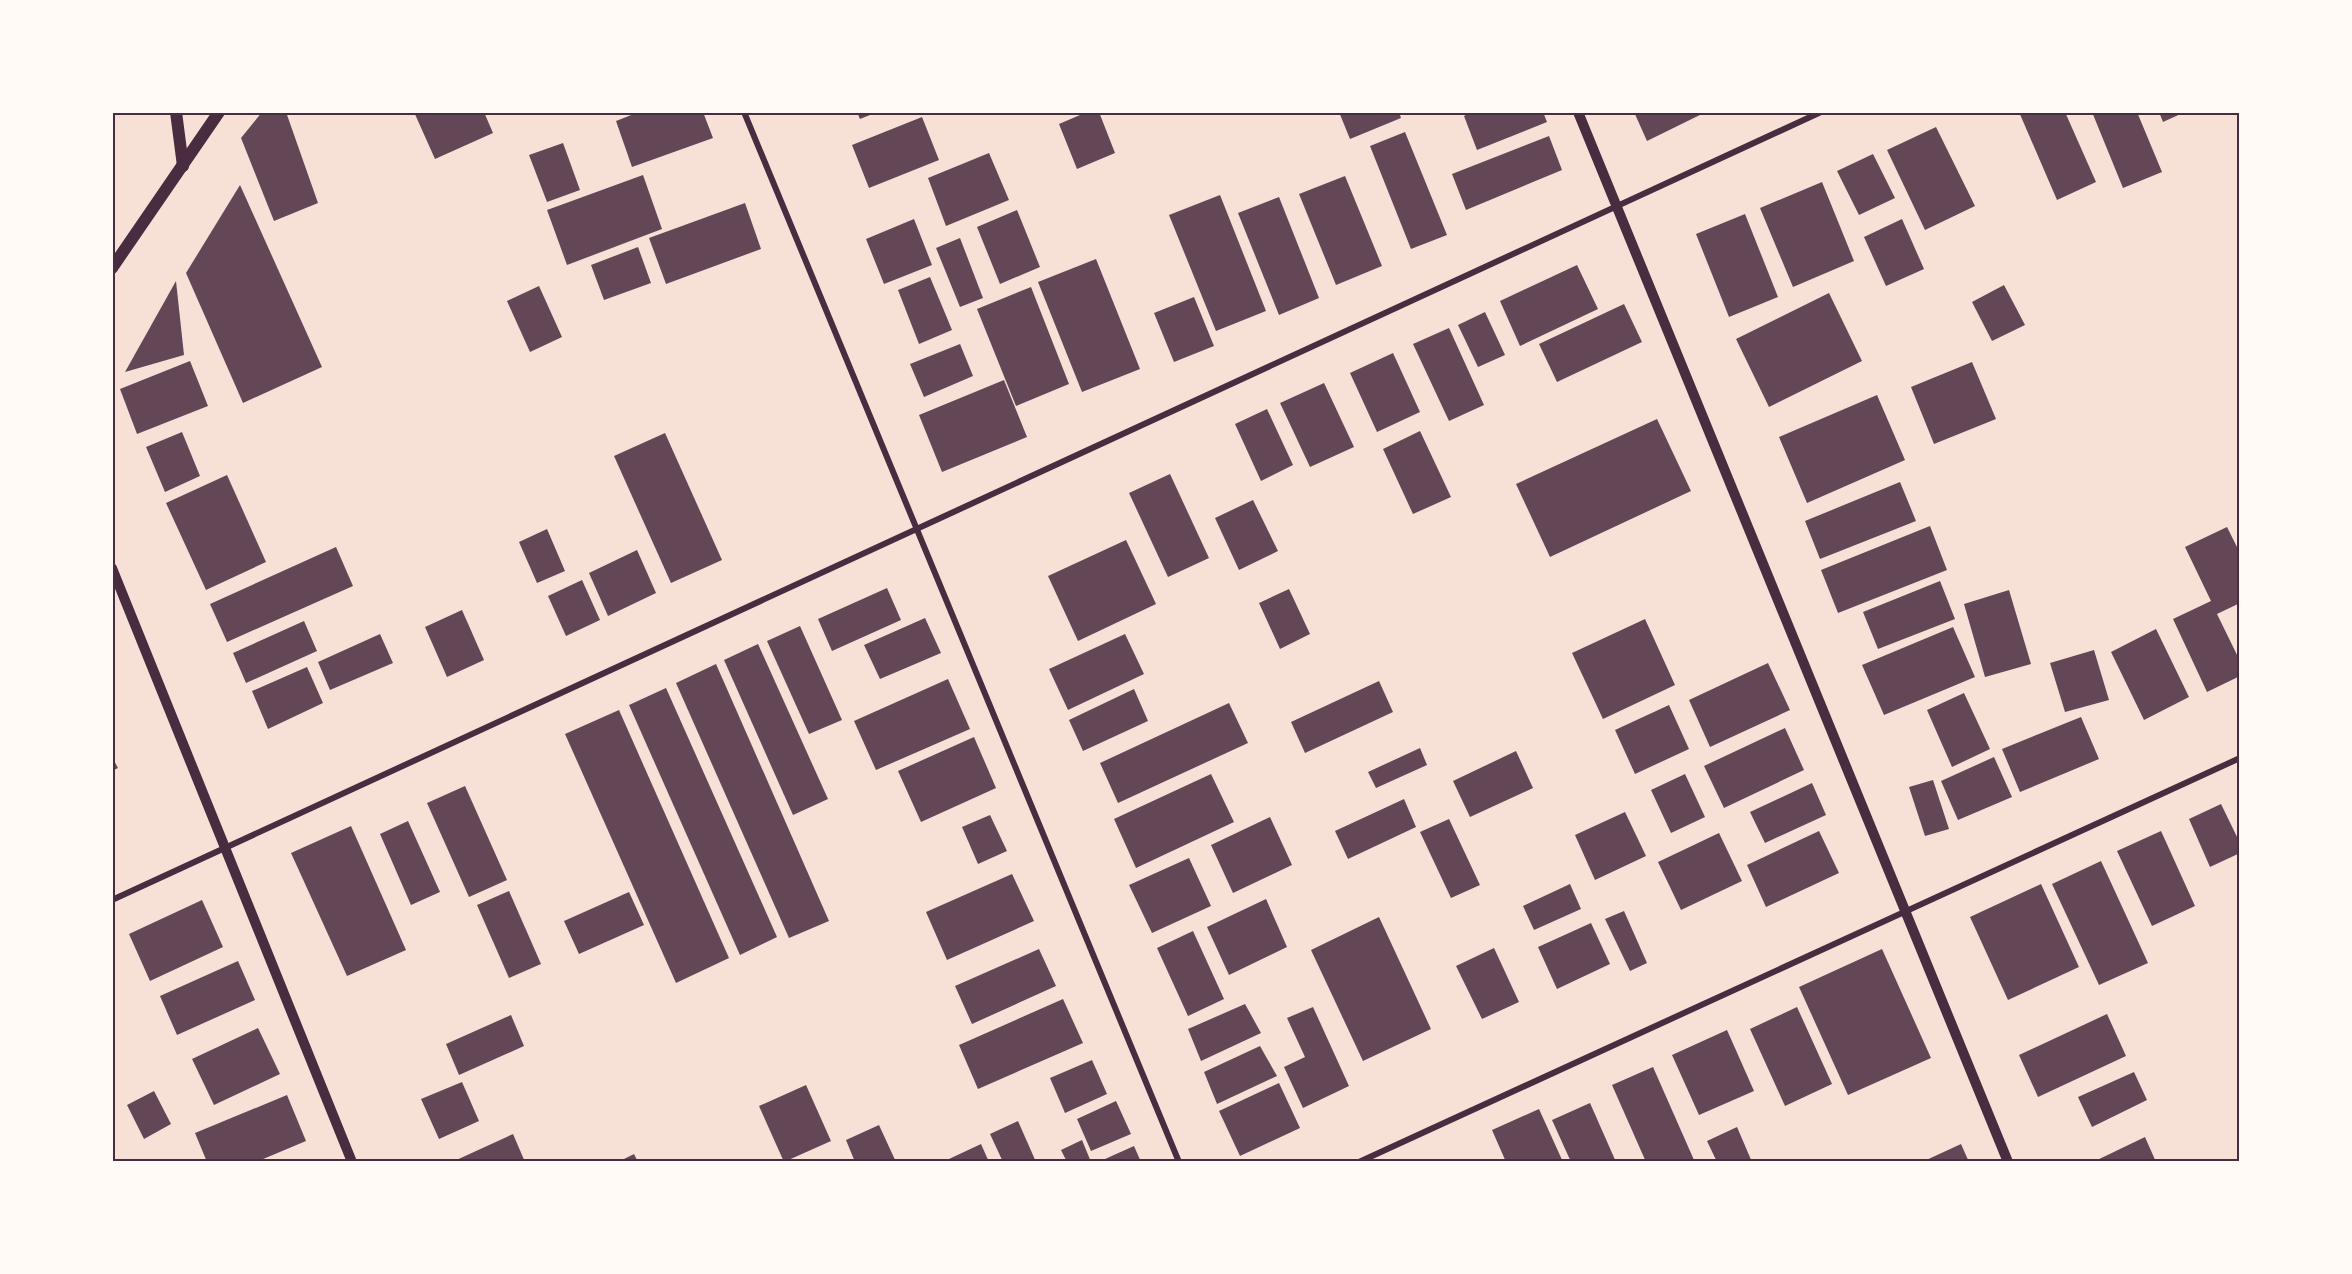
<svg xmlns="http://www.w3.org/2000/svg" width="2352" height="1274" font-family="'Exo 2',sans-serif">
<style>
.building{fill:#644757}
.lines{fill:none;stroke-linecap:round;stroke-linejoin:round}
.minor{stroke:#4a2c40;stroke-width:6}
.tertiary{stroke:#4a2c40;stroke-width:10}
.secondary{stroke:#4a2c40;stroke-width:12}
.neatline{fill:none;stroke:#4a2c40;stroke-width:2}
</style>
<rect width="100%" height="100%" fill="#f7e1d7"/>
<g class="building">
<path d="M262 112H286L318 203 274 221 241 138Z"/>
<path d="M414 112H484L493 133 435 159Z"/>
<path d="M639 112H703L713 138 632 167 616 121Z"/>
<path d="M857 112H875V113L860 119Z"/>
<path d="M1087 112H1099L1115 153 1077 169 1059 124Z"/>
<path d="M1339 112H1399L1401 118 1350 139Z"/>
<path d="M1471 112H1543L1547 122 1477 150 1464 116Z"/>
<path d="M1634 112H1706L1647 141Z"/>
<path d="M2019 112H2065L2096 182 2057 200Z"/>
<path d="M2092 112H2137L2162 172 2123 188Z"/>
<path d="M2159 112H2185L2163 122Z"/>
<path d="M922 117 939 160 869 188 852 145Z"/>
<path d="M1936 127 1975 206 1925 230 1887 150Z"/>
<path d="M1405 132 1447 235 1411 249 1370 146Z"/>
<path d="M1549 136 1562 170 1466 210 1452 174Z"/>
<path d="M563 143 580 190 547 202 529 155Z"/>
<path d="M989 153 1009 200 946 226 928 178Z"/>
<path d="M1873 154 1895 198 1859 215 1837 171Z"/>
<path d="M643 175 662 229 567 265 547 210Z"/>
<path d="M1345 176 1382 266 1336 285 1299 194Z"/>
<path d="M1822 182 1854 261 1793 287 1760 208Z"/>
<path d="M240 185 322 367 243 403 186 273Z"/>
<path d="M1220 195 1266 311 1216 331 1169 215Z"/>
<path d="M1279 197 1319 298 1279 315 1238 213Z"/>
<path d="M745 203 761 249 666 284 649 238Z"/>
<path d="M1017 210 1040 267 1000 284 977 227Z"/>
<path d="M1745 214 1778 297 1729 317 1696 234Z"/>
<path d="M914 219 932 265 884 284 866 239Z"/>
<path d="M1902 219 1924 269 1886 286 1864 237Z"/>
<path d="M960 238 983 298 960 307 936 248Z"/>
<path d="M638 247 651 283 604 300 591 265Z"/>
<path d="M1096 259 1140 369 1082 392 1038 282Z"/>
<path d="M1577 265 1598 309 1520 346 1500 301Z"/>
<path d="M930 277 952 330 919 344 898 290Z"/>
<path d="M176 281 184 355 125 372Z"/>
<path d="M2004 285 2025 325 1992 341 1972 302Z"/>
<path d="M539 286 562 337 530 352 507 301Z"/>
<path d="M1031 287 1069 384 1016 406 977 309Z"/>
<path d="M1829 293 1862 361 1769 407 1736 339Z"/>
<path d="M1194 297 1214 346 1174 362 1154 313Z"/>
<path d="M1624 304 1642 342 1557 382 1539 344Z"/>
<path d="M1485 312 1505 355 1478 367 1458 325Z"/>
<path d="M1449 328 1484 405 1449 421 1413 344Z"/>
<path d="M960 344 973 376 924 397 910 364Z"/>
<path d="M1393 353 1420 412 1377 432 1350 373Z"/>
<path d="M190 361 208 406 137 434 120 389Z"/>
<path d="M1972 362 1996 419 1934 444 1911 387Z"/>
<path d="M1004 380 1027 437 942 472 919 415Z"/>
<path d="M1324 383 1354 447 1310 467 1280 403Z"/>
<path d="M1877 395 1905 460 1807 503 1779 437Z"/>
<path d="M1267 409 1293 465 1261 481 1235 424Z"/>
<path d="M1657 419 1691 491 1550 557 1516 484Z"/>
<path d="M1420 431 1451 497 1413 514 1383 449Z"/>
<path d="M182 432 200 476 165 492 146 447Z"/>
<path d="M665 433 722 560 671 583 614 456Z"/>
<path d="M1170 474 1209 558 1168 577 1129 493Z"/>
<path d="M227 475 266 562 206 590 166 503Z"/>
<path d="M1900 482 1916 521 1820 559 1805 521Z"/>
<path d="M1253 500 1278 551 1239 570 1215 518Z"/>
<path d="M1930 526 1947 570 1838 613 1821 570Z"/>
<path d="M2227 527 2240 553V603L2217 614 2240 661V676L2207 692 2173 619 2211 601 2185 547Z"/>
<path d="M547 529 565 571 537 583 519 542Z"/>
<path d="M1126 540 1156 604 1078 641 1048 576Z"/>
<path d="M336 547 353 586 227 642 210 604Z"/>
<path d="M637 550 656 593 608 616 589 573Z"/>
<path d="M582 580 600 620 566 636 548 596Z"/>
<path d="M1940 581 1955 619 1878 649 1863 612Z"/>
<path d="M887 588 901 620 832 651 818 619Z"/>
<path d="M1289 589 1310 634 1280 649 1259 603Z"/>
<path d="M2009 590 2031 664 1985 677 1964 604Z"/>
<path d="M462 610 484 660 447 677 425 627Z"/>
<path d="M925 618 941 653 880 679 864 645Z"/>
<path d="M1645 619 1675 685 1603 719 1572 653Z"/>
<path d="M304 621 317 651 246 683 233 653Z"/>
<path d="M800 626 842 720 809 734 767 641Z"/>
<path d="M1953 627 1975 677 1884 715 1862 665Z"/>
<path d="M2156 629 2189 697 2144 720 2111 652Z"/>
<path d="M380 634 393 663 330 690 318 662Z"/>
<path d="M1125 634 1144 674 1068 710 1049 669Z"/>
<path d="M758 644 828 799 793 815 724 660Z"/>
<path d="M2094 650 2109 700 2065 712 2050 663Z"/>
<path d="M1768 663 1790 710 1710 747 1689 700Z"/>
<path d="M716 664 829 921 789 938 676 683Z"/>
<path d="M307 667 323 703 268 729 252 691Z"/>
<path d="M948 679 970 729 876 770 854 721Z"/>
<path d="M1379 681 1393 712 1305 753 1291 722Z"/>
<path d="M666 688 777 937 740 955 629 705Z"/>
<path d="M1134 689 1148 721 1083 751 1069 720Z"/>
<path d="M1964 693 1990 749 1952 767 1927 710Z"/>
<path d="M1229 703 1248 743 1118 803 1100 763Z"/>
<path d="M1669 705 1689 749 1635 774 1615 730Z"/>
<path d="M619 710 729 958 676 983 565 734Z"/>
<path d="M2081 717 2099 759 2020 792 2002 749Z"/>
<path d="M1785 728 1804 770 1724 808 1704 766Z"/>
<path d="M974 737 996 788 921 822 898 771Z"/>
<path d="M1420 748 1427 765 1376 788 1368 772Z"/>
<path d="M1516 751 1533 788 1470 817 1453 781Z"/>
<path d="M112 757 118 768 112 771Z"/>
<path d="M1994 757 2012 797 1958 820 1941 781Z"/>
<path d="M1211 774 1234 822 1136 868 1114 819Z"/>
<path d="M1685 774 1705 817 1671 833 1651 790Z"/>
<path d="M1933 780 1949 829 1925 836 1909 787Z"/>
<path d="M1812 783 1826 815 1765 843 1750 812Z"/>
<path d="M465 786 507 880 469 897 427 803Z"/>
<path d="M1404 799 1416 827 1348 859 1335 831Z"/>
<path d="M2221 804 2240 843V853L2210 867 2189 819Z"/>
<path d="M1625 812 1646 856 1595 880 1575 835Z"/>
<path d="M990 815 1007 851 978 864 962 827Z"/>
<path d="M1270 817 1292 865 1233 893 1211 845Z"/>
<path d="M1449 819 1480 885 1451 898 1420 832Z"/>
<path d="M408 821 440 892 411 905 380 834Z"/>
<path d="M351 826 406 950 347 976 291 853Z"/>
<path d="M1819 831 1839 873 1766 907 1747 865Z"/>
<path d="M2161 831 2195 906 2152 926 2117 851Z"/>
<path d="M1719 833 1742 881 1681 910 1658 862Z"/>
<path d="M1189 858 1211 906 1152 933 1129 885Z"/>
<path d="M2101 861 2148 963 2099 985 2052 884Z"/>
<path d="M1012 874 1034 921 947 960 926 912Z"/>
<path d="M1570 884 1581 909 1534 930 1523 906Z"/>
<path d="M2041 884 2079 967 2008 1000 1970 917Z"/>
<path d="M509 891 541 964 509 978 477 905Z"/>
<path d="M629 892 644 925 579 954 564 921Z"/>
<path d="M1266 899 1287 947 1229 975 1207 927Z"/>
<path d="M202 900 223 947 150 981 129 934Z"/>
<path d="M1624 911 1647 963 1630 971 1605 919Z"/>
<path d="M1379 917 1431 1029 1363 1061 1311 950Z"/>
<path d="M1591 923 1610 964 1557 989 1538 947Z"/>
<path d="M1193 931 1224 999 1188 1016 1157 948Z"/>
<path d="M1494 948 1519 1002 1482 1019 1456 966Z"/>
<path d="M1039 949 1056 986 972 1024 955 986Z"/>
<path d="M1882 949 1931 1058 1848 1095 1799 987Z"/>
<path d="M238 961 255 1000 177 1035 160 996Z"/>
<path d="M1063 999 1083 1043 978 1089 959 1045Z"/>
<path d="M1245 1004 1261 1033 1201 1061 1188 1029Z"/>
<path d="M1313 1007 1349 1086 1303 1108 1284 1067 1305 1057 1287 1018Z"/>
<path d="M1797 1007 1832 1084 1785 1106 1750 1029Z"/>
<path d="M2107 1014 2126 1056 2038 1097 2019 1055Z"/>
<path d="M511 1015 524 1046 459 1075 446 1044Z"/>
<path d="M258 1028 280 1074 214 1105 192 1059Z"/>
<path d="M1727 1030 1754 1091 1699 1115 1672 1055Z"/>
<path d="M1260 1046 1277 1076 1217 1104 1204 1072Z"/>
<path d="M1092 1060 1107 1094 1065 1113 1050 1078Z"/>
<path d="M1653 1067 1694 1160 1690 1162H1646L1612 1085Z"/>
<path d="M2134 1072 2147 1100 2092 1127 2078 1097Z"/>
<path d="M462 1082 479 1121 439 1139 421 1099Z"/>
<path d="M1279 1083 1300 1128 1240 1156 1219 1111Z"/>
<path d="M806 1085 831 1141 784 1162 759 1106Z"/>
<path d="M154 1091 171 1124 144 1139 127 1105Z"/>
<path d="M287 1095 306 1141 256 1162H207L195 1133Z"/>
<path d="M1116 1101 1131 1134 1091 1151 1077 1119Z"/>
<path d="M1590 1103 1616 1162H1571L1552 1120Z"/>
<path d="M1539 1109 1563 1162H1506L1492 1130Z"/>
<path d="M1018 1121 1036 1162H1003L990 1134Z"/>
<path d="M879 1125 896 1162H855L846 1140Z"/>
<path d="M1737 1127 1752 1162H1717L1707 1141Z"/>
<path d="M513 1134 525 1162H452Z"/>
<path d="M2145 1137 2156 1162H2093Z"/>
<path d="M1082 1140 1091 1162H1067L1061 1150Z"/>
<path d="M981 1144 989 1162H950L949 1159Z"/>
<path d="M1961 1144 1969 1162H1922Z"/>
<path d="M1134 1146 1141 1162H1106L1105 1159Z"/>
<path d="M634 1154 638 1162H618Z"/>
</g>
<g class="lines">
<g class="minor">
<path d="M744 112 1179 1162"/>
<path d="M112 900 1821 112"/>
<path d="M1359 1162 2240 758"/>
</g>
<g class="tertiary">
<path d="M1578 112 2008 1162"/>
<path d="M112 568 352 1162"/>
</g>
<g class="secondary">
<path d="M176 112 183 166"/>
<path d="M112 268 219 112"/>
</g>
</g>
<rect width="2352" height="1274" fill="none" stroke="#fffaf5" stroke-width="228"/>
<rect x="114" y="114" width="2124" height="1046" class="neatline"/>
</svg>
